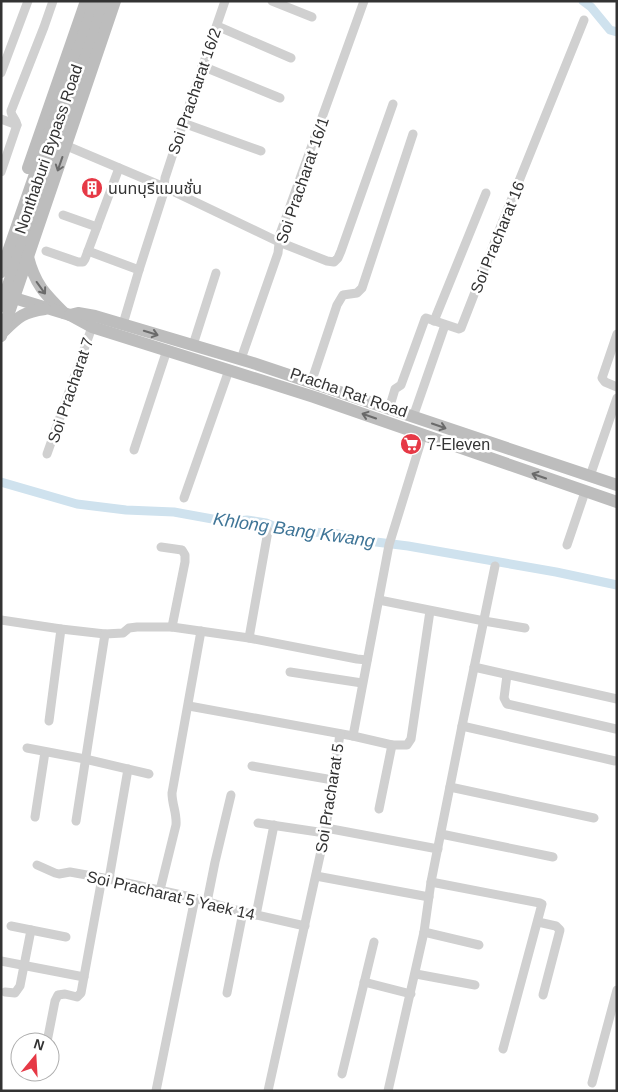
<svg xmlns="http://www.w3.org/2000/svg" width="618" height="1092" font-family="Helvetica,'Noto Sans Thai',sans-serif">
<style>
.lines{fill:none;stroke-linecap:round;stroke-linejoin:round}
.canal{stroke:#cfe2ee;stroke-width:9}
.street{stroke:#d0d0d0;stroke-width:9}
.secondary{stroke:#bdbdbd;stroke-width:12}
.oneway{stroke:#6a6a6a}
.labels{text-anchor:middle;stroke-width:5;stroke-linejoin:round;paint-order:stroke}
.street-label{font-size:16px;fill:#333;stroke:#fff}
.poi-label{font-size:16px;fill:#333;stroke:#fff;text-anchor:start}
.water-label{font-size:18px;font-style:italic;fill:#3f7597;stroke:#fff}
</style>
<rect width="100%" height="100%" fill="#fff"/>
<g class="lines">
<g class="canal">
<path d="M583 1 591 7 610 30 617 32"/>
<path d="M1 482 77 504 126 510 174 512 229 522 247 520 266 523 285 531 333 533 368 541 408 546 556 572 617 585"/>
</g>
<g class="street">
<path d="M272 1 312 17"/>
<path d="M217 26 291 58"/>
<path d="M202 66 280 98"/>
<path d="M1 73 28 1"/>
<path d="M1 119 17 125"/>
<path d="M183 123 261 151"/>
<path d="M67 146 164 187 279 242 327 261 334 262 338 258 341 251 393 104"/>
<path d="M1 172 17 125C16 119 11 116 11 111L44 27 53 1"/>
<path d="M63 215 97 227"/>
<path d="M46 251 78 262H83L85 259 119 168"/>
<path d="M88 251 139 270"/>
<path d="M434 321 486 193"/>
<path d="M123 324 139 270 163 195 165 178 183 123 225 1"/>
<path d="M617 334 602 378 605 382 617 387"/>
<path d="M193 345 216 273"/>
<path d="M241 359 278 253 280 234 364 1"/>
<path d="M311 383 337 305 343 295 357 293 362 288 413 134"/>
<path d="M389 409 395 389 401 385 425 319 426 318 459 329 461 328 502 223 584 20"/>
<path d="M413 417 445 325"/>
<path d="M134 450 167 350"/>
<path d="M47 454 92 327"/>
<path d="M590 476 617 398"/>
<path d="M184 498 229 370"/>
<path d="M567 545 585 492"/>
<path d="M161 547 182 550 185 555V562L172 627"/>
<path d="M379 600 484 621 525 628"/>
<path d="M1 620 61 629 105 634 123 633 129 628 137 627H172L249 638 357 659 367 660"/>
<path d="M249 638 268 531"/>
<path d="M474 667 617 699"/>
<path d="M290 672 362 683"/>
<path d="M507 675 504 698 507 704 616 729"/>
<path d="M189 706 353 736 389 545 423 435"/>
<path d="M49 721 61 629"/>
<path d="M462 726 615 761"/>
<path d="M353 736 392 745H407L411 739 430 611"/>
<path d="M27 748 85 759 149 774"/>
<path d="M252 766 333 780"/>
<path d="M450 787 594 818"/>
<path d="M379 809 392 745"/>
<path d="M35 817 45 752"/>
<path d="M76 821 105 634"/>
<path d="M258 823 325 833"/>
<path d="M326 828 438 849"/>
<path d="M441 834 553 857"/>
<path d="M37 865 55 873 59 874 70 872 109 879 195 898 243 912 305 926"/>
<path d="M316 876 429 897"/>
<path d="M109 879 128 769"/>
<path d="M431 882 540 903 542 904 503 1049"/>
<path d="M160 890 176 825C177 813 172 805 172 793L201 631"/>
<path d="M207 902 215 862 231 795"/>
<path d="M256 915 274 825"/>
<path d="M538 922 556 926 560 930 543 995"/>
<path d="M11 926 66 937"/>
<path d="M424 932 479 945"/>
<path d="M1 961 84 977"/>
<path d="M416 974 475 985"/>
<path d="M364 982 411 994"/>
<path d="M5 992 15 993 20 986 31 930"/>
<path d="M227 993 243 912"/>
<path d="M47 1042 55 1001 58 995 65 994 77 997 81 993 102 878"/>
<path d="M342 1074 374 942"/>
<path d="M592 1083 617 990"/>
<path d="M156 1091 195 898"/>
<path d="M268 1091 325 833 340 734"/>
<path d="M388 1091 424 932 431 882 462 726 495 566"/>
</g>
<g class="secondary">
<path d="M28 168 86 1"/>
<path d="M28 257C35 284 44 293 64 313"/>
<path d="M1 272 95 1"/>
<path d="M1 294 70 315 92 327 314 397 617 502"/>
<path d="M1 306 105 1"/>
<path d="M70 315 78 313 95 316 253 363 617 485"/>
<path d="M4 331C19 316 24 312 45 309"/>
<path d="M1 336 115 1"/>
</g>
</g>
<defs><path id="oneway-shaft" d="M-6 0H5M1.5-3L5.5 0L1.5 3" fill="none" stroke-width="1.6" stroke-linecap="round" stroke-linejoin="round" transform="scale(1.25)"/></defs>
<g class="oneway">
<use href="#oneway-shaft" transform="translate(60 164) rotate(109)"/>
<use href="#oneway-shaft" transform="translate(41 288) rotate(54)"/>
<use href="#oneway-shaft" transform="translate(151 333) rotate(17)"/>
<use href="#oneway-shaft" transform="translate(369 416) rotate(-161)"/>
<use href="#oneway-shaft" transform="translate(439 426) rotate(19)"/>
<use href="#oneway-shaft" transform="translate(539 476) rotate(-161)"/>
</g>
<defs>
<g id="building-disc" transform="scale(1.125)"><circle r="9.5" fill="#e63946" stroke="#fff"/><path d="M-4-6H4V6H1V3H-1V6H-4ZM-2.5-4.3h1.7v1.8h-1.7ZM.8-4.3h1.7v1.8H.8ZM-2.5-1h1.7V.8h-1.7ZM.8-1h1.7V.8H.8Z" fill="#fff"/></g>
<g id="supermarket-disc" transform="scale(1.125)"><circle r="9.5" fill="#e63946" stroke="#fff"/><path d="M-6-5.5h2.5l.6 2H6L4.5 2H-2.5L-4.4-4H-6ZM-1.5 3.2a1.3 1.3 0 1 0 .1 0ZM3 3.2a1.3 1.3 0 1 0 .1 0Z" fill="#fff"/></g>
</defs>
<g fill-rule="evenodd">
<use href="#building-disc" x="92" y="188"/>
<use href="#supermarket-disc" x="411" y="444"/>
</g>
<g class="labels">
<g class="street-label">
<text transform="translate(194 91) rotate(-71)" y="6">Soi Pracharat 16/2</text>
<text transform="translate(48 149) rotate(-71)" y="6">Nonthaburi Bypass Road</text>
<text transform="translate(302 180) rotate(-71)" y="6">Soi Pracharat 16/1</text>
<text transform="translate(497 237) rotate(-68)" y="6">Soi Pracharat 16</text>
<text transform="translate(70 390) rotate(-71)" y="6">Soi Pracharat 7</text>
<text transform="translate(349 392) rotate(19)" y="6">Pracha Rat Road</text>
<text transform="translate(329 798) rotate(-81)" y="6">Soi Pracharat 5</text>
<text transform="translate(171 895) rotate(13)" y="6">Soi Pracharat 5 Yaek 14</text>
</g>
<g class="poi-label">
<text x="108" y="194">นนทบุรีแมนชั่น</text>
<text x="427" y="450">7-Eleven</text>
</g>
<g class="water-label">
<text transform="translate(294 530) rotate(8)" y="6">Khlong Bang Kwang</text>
</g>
</g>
<rect width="618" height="1092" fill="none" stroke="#333333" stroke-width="5"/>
<g transform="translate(35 1057) rotate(18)"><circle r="24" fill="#ffffff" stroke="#adadad"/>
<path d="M0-4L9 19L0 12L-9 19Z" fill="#e63946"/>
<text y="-8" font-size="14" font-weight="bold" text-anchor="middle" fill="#333333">N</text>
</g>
</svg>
